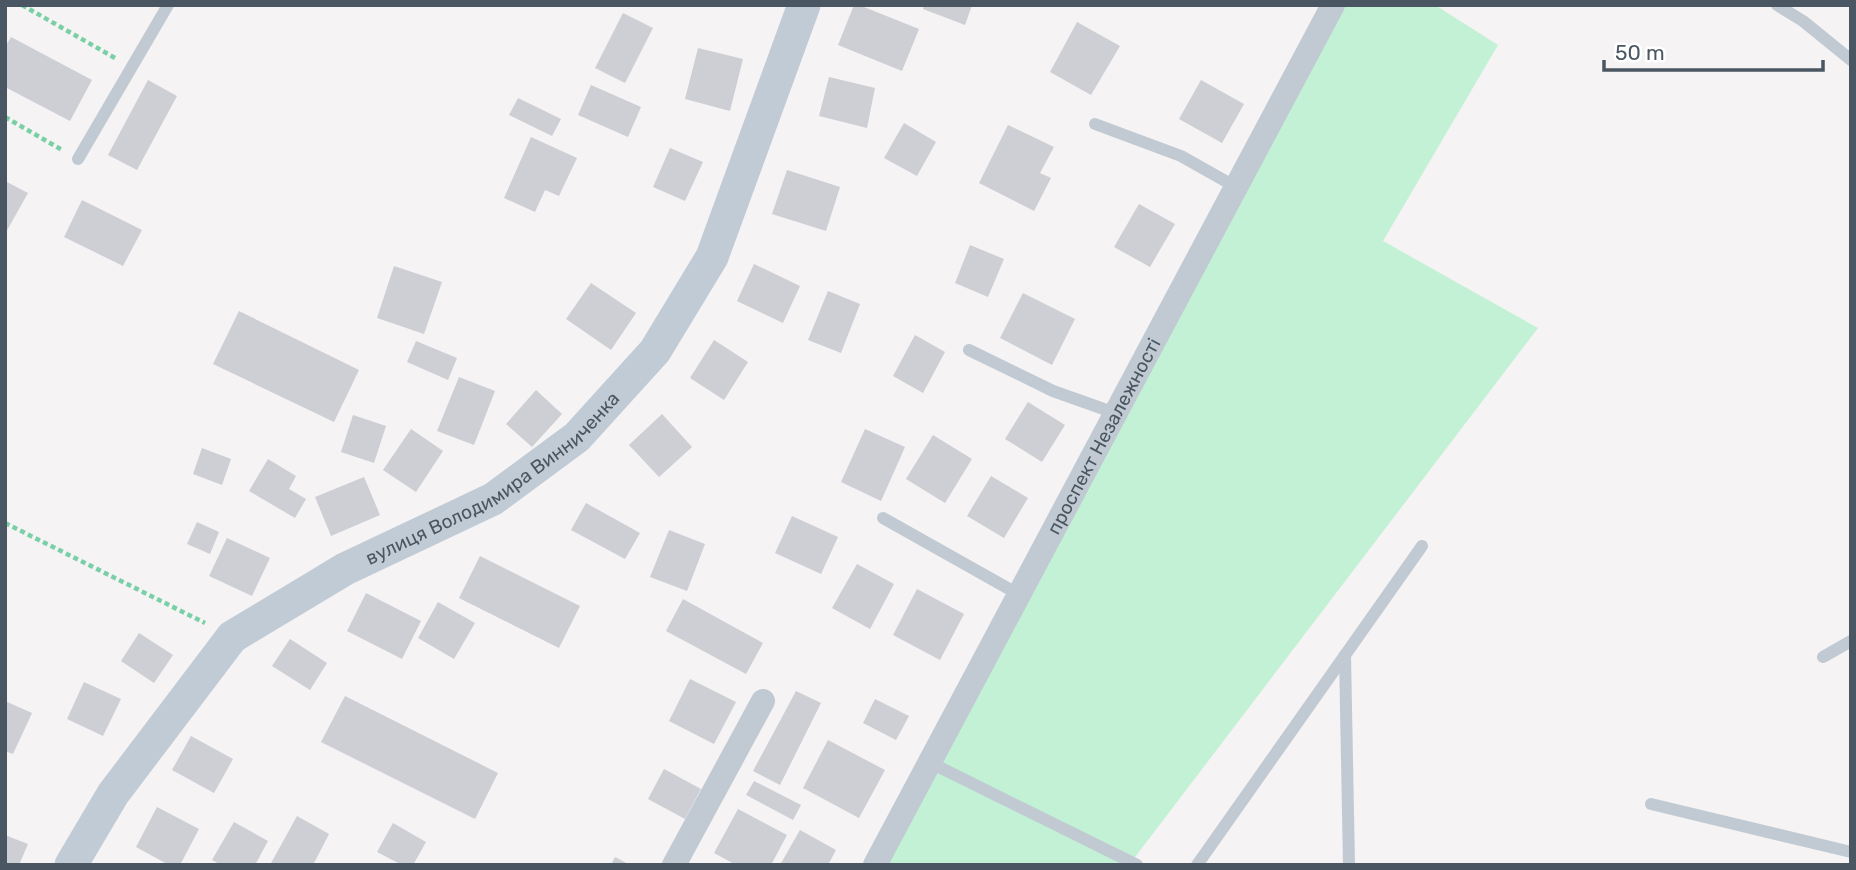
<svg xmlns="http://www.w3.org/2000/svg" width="1856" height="870" font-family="Rubik,sans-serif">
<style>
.green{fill:#c3f1d5}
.building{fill:#cdcfd5}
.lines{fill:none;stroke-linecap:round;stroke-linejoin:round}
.path{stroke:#7ad0a6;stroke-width:4.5;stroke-dasharray:5 3.5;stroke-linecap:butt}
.service{stroke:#c1cad2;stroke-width:12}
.minor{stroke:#c1cad2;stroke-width:24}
.secondary{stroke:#c1cbd6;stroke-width:33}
.labels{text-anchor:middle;stroke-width:5;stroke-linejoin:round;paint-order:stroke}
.street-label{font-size:19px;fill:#4a5661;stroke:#fff}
</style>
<rect width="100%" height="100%" fill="#f5f3f3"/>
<path class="green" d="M1329 5H1435L1498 45 1383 241 1538 328 1129 865H869Z"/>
<g class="building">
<path d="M854 5H859L919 29 902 71 838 45Z"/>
<path d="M924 5H972L965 25 923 9Z"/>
<path d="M623 13 653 28 625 83 595 68Z"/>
<path d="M1077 22 1120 46 1091 95 1050 72Z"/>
<path d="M11 37 92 80 70 121 5 87V47Z"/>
<path d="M698 48 743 59 730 111 685 99Z"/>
<path d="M829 77 875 88 867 128 819 116Z"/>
<path d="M148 80 177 96 137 170 108 155Z"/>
<path d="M1201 80 1244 104 1222 143 1179 119Z"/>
<path d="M591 85 641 107 628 137 578 115Z"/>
<path d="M518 98 561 119 552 136 509 115Z"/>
<path d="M904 123 936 142 917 176 884 158Z"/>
<path d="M1008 125 1054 147 1040 173 1051 178 1034 211 979 183Z"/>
<path d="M531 137 577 158 559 196 545 190 535 212 504 198Z"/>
<path d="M670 148 703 162 685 201 653 187Z"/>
<path d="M787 170 840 187 826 231 772 214Z"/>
<path d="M5 181 28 193 5 234Z"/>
<path d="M82 200 142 230 123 266 64 237Z"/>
<path d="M1139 204 1175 224 1150 267 1114 247Z"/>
<path d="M970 245 1004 259 988 297 955 283Z"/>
<path d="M754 264 800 286 783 323 737 301Z"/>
<path d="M394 266 442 282 424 334 377 318Z"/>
<path d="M591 283 636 313 611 350 566 319Z"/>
<path d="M828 291 860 304 841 353 808 340Z"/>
<path d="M1023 293 1075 319 1052 365 1000 338Z"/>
<path d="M239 311 359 370 334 422 213 364Z"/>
<path d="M915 335 945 352 923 393 893 376Z"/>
<path d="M714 340 748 362 724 400 690 378Z"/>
<path d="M416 341 457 358 448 380 407 362Z"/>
<path d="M459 377 495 391 474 445 437 431Z"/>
<path d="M536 390 562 414 532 447 506 424Z"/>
<path d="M1028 402 1065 425 1042 462 1005 439Z"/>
<path d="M662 414 692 447 659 477 629 445Z"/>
<path d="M353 415 386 426 374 463 341 452Z"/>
<path d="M411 429 443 451 416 492 383 470Z"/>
<path d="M865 429 905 447 881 501 841 482Z"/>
<path d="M933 435 972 459 945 503 906 479Z"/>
<path d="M202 448 231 459 222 485 193 474Z"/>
<path d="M268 459 296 476 289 489 306 499 295 518 249 491Z"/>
<path d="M991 476 1028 498 1004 538 967 516Z"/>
<path d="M364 477 380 515 331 536 315 497Z"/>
<path d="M586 503 640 533 625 559 571 530Z"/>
<path d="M792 516 838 537 821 574 775 553Z"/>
<path d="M197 522 219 532 210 554 187 544Z"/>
<path d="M669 530 705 544 687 591 650 577Z"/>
<path d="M227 538 270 558 252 596 209 576Z"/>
<path d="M480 556 580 606 559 648 459 598Z"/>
<path d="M857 564 894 584 870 629 832 608Z"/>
<path d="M917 589 964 614 940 660 893 635Z"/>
<path d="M366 593 421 621 402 659 347 631Z"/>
<path d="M683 599 763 643 746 674 666 631Z"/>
<path d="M438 602 475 623 454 659 418 638Z"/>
<path d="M139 633 173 655 154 683 121 661Z"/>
<path d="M290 639 327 663 310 690 272 666Z"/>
<path d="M690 679 736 702 714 744 669 721Z"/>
<path d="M84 682 121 699 103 736 67 719Z"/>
<path d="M796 691 821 703 780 785 753 771Z"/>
<path d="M345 696 498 773 475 819 321 742Z"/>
<path d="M875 699 909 716 896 740 863 723Z"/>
<path d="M5 701 32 713 13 754 5 751Z"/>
<path d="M191 736 233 759 214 793 172 770Z"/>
<path d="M828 740 885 770 859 818 803 788Z"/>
<path d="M664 769 701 789 685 819 648 799Z"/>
<path d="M754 781 801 805 793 820 746 795Z"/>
<path d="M157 807 199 829 180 865H169L136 847Z"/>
<path d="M738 809 787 835 771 865H736L714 853Z"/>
<path d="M297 816 329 834 313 865H270Z"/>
<path d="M234 822 268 841 255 865H221L212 860Z"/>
<path d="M393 823 426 842 413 865H402L377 852Z"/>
<path d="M800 830 836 850 828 865H780Z"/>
<path d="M5 835 28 844 19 865H5Z"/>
<path d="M615 857 630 865H611Z"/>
</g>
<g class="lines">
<g class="path">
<path d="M22 5 115 58"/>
<path d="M5 117 62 150"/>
<path d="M5 523 205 623"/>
</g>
<g class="service">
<path d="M1777 5 1803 21 1851 60"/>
<path d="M1095 124 1181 156 1236 187"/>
<path d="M78 159 168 5"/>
<path d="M969 350 1053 391 1115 413"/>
<path d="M883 518 1018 594"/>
<path d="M1345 655 1349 865"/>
<path d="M1823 657 1851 641"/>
<path d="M929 762 1137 865"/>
<path d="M1651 804 1851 852"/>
<path d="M1197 865 1422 546"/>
</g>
<g class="minor">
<path d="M674 865 763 701"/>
<path id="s1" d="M875 865 1333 5"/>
</g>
<path class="secondary" id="s2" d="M71 865 113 794 232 637 345 569 493 499 577 437 655 351 712 257 804 5"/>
</g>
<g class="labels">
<g class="street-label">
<text dy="7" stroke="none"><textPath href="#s1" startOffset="486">проспект Незалежності</textPath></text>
<text dy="7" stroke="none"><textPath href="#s2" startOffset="586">вулиця Володимира Винниченка</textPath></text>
</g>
</g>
<rect width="1856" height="870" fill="none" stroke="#4a5661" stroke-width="14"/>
<path d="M1604 60v10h219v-10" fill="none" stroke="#4a5661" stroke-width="3.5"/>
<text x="1615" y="60" font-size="21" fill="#4a5661" stroke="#ffffff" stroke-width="5" paint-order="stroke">50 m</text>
</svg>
